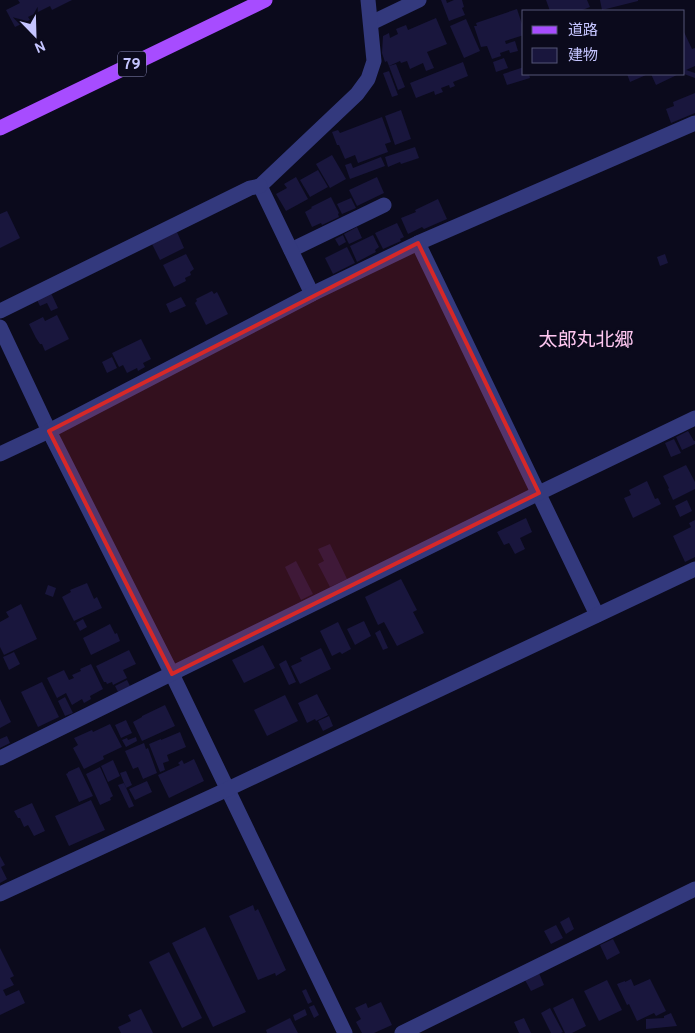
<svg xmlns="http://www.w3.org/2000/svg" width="695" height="1033" font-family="Overpass,'Noto Sans JP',sans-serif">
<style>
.building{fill:#19163d}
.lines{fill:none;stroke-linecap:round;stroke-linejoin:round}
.street{stroke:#33397d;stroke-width:15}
.primary{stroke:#a74cff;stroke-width:15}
.marked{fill:#d62828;fill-opacity:0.2;stroke:#d62828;stroke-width:4;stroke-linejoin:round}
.labels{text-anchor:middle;stroke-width:5;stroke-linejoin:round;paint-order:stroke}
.shield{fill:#0b0a1c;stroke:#8d8dbb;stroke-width:1}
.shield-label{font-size:15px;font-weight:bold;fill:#c5c5ff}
.quarter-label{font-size:19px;fill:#ffc7f1;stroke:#0b0a1c}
</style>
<rect width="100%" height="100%" fill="#0b0a1c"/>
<g class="building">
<path d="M18 0H72L52 10 50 6 28 17 30 20 15 27 6 10 20 3Z"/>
<path d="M441 0H446L447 3 454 0H462L464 7 462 8 465 15 449 21Z"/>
<path d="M546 0H587L590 7 580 11H550Z"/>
<path d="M600 0H638V1L602 10Z"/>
<path d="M517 9 524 30V35L505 41 506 44 515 41 518 51 510 53 509 50 500 53 501 56 492 59 487 46 481 47 474 26H477L476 23Z"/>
<path d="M436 18 447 44 427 52 434 68 426 71 423 63 410 69 407 61 401 63 400 61 389 66 387 61 385 62 382 53 383 36 389 33 390 38 398 34 396 29 406 25 408 30Z"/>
<path d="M466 19 480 51 464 58 450 26Z"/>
<path d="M684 32 692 49 695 48V66L686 70 695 73V78L684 74Z"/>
<path d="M504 58 508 68 496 72 493 62Z"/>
<path d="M463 62 468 76 453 82 455 86 450 88 449 85 441 88 443 92 435 95 434 91 416 98 410 83Z"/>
<path d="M396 64 405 87 398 90 389 66Z"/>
<path d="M524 67V74H529L530 78 507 85 503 74Z"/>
<path d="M389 71 398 95 392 97 383 73Z"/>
<path d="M627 74H645L646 75 630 82Z"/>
<path d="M651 74H679L656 85Z"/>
<path d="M695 93V113L671 123 666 109 674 106 673 102Z"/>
<path d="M401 110 411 139 395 145 385 116Z"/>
<path d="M382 117 391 142 385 144 388 152 358 163 355 155 345 159 339 145H337L332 132 338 130 340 133Z"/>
<path d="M415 147 419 158 401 164 400 162 388 167 385 157Z"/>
<path d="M332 155 346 179 330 188 316 164Z"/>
<path d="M381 157 385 166 350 179 345 165 351 163 353 168Z"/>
<path d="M318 170 328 187 310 197 300 180Z"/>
<path d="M296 177 308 199 286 211 276 194 287 188 284 184Z"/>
<path d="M377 177 384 193 357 206 349 190Z"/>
<path d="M331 197 339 213 338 214 339 217 322 225 321 223 312 227 305 212 312 208 311 207Z"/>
<path d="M351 198 356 208 342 214 337 204Z"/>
<path d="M438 199 447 219 424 229 422 227 408 234 401 218 416 212 415 210Z"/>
<path d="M7 211 20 238 0 248V214Z"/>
<path d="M397 223 404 237 400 239 401 241 383 249 375 233Z"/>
<path d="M357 227 362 238 349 244 344 234Z"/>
<path d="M177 232 184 248 160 260 152 244Z"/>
<path d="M343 235 346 242 339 246 335 239Z"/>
<path d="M373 235 379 247 375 250 376 252 357 262 350 246Z"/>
<path d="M347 247 355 263 333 274 325 258Z"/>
<path d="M186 254 194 269 190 272 191 275 185 278 186 281 174 287 163 265Z"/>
<path d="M665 254 668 263 660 266 657 257Z"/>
<path d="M212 291 214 294 217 292 228 314 206 325 195 303 197 301 196 299Z"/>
<path d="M51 293 58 308 51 311 47 303 40 306 37 300Z"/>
<path d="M181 297 186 306 170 313 166 304Z"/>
<path d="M57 315 69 339 45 351 42 344H40L36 338 29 324 43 317 45 321Z"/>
<path d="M141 339 151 359 143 363 145 367 138 371 137 368 127 373 123 365 119 367 112 353Z"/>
<path d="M112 357 117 368 107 373 102 362Z"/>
<path d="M688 431 694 441H695V444L682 450 676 437Z"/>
<path d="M674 439 681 453 671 457 665 443Z"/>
<path d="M686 465 695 482V489L673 500 668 489 669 488 663 476Z"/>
<path d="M647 481 655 499 658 498 661 504 633 518 624 498 631 495 629 490Z"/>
<path d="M687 500 692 511 680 517 675 506Z"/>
<path d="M526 518 532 532 520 538 525 549 515 554 509 543 504 545 497 532Z"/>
<path d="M695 520V557L685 562 673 536 691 527 689 523Z"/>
<path d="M330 544 347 579 330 587 318 564 324 561 318 549Z"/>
<path d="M296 561 313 594 301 600 285 567Z"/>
<path d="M401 579 417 610 413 612 424 633 397 646 384 622 378 625 365 597Z"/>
<path d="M87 583 94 599 97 597 102 608 74 621 62 597 71 592 70 590Z"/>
<path d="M48 585 56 588 53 597 45 594Z"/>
<path d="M21 604 37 639 4 655 0 647V622L9 617 6 612Z"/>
<path d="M83 619 87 627 80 631 76 623Z"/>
<path d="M364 621 371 636 355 645 347 629Z"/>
<path d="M338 622 351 649 342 654 340 652 332 656 320 631Z"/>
<path d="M110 624 115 634 117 633 120 641 91 655 83 638Z"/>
<path d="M380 630 388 648 383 650 375 633Z"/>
<path d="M263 645 275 668 244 683 232 660Z"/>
<path d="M321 648 331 669 300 684 291 666 302 661 300 658Z"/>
<path d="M129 650 136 664 123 670 127 678 113 685 112 682 107 684 106 682H104L96 666Z"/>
<path d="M14 652 20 664 9 670 3 657Z"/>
<path d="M286 660 296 682 289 685 279 664Z"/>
<path d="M91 664 103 689 90 696 91 699 84 703 82 699 72 705 66 693 57 698 47 678 64 670 69 680 74 678 72 675 81 671 80 669Z"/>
<path d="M127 680 130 686 118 692 115 686Z"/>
<path d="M42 682 59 717 38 727 21 692Z"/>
<path d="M317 694 328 715 316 721 315 719 307 723 298 703Z"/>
<path d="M285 695 298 721 267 736 254 710Z"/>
<path d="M65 697 73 713 65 716 58 701Z"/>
<path d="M0 699 11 722 0 728Z"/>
<path d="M165 705 175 726 142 741 133 722 142 717V716Z"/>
<path d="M329 716 333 726 323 731 318 721Z"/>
<path d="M126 720 132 733 121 738 115 725Z"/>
<path d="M110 724 122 747 103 756 104 759 84 769 73 748 78 745 74 738 92 730 93 732Z"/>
<path d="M180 732 186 747 167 755 169 761 163 763 165 770 160 772 149 744 161 739V740Z"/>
<path d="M7 736 10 743 0 748V739Z"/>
<path d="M136 737 137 741 126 747 122 740 127 738 128 740Z"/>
<path d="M144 743 146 749 148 748 157 773 143 779 138 767 133 769 125 751Z"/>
<path d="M194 759 204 781 169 798 158 775 180 765 178 763 182 760 184 764Z"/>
<path d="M113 760 120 776 108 782 101 766Z"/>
<path d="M79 767 93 796 79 802 66 774 68 773V772Z"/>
<path d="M100 767 113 796 110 798 111 800 100 805 86 774Z"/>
<path d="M126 771 132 785 126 788 120 773Z"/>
<path d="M147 781 152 792 135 800 129 789Z"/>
<path d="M124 783 134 806 129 808 118 785Z"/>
<path d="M91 800 105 830 69 846 55 816Z"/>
<path d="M32 803 45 831 34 836 28 825 24 827 20 818H18L14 811Z"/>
<path d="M0 856 5 865 1 867 7 879 0 883Z"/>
<path d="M253 905 255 911 258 909 286 970 276 976 275 973 258 980 229 916Z"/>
<path d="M569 917 574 929 566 934 560 922Z"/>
<path d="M556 925 563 938 551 944 544 931Z"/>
<path d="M205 927 246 1012 213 1027 172 943Z"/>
<path d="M613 939 620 953 607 960 600 945Z"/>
<path d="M0 948 14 976 10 978 14 985 3 990 6 996 19 990 25 1003 0 1015Z"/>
<path d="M169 952 202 1018 182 1028 149 962Z"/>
<path d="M539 973 544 985 531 991 525 980Z"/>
<path d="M631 979 634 986 650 979 666 1011 656 1016 654 1013 637 1021 629 1004 627 1005 617 984 625 981V982Z"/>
<path d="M607 980 622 1010 599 1021 584 991Z"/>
<path d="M306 989 312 1002 308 1004 302 991Z"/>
<path d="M573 998 586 1026 572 1033H565L553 1008Z"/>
<path d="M381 1002 392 1025 374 1033H362L356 1022 361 1019 355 1008 366 1003 368 1008Z"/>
<path d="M314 1005 319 1015 314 1018 309 1007Z"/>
<path d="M550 1008 563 1032 561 1033H551L541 1013Z"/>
<path d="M141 1009 153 1033H121L118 1027 131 1021 128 1015Z"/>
<path d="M305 1009 307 1015 295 1021 293 1015Z"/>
<path d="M671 1013 677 1026 646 1029V1019L664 1018V1016Z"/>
<path d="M290 1018 298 1033H267L266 1030Z"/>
<path d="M524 1018 531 1033H519L514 1022Z"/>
</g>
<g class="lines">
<g class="street">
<path d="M371 23 419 0"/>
<path d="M418 243 597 615"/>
<path d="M291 250 384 205"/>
<path d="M312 294 260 186 357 94 368 79 374 61 368 0"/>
<path d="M0 311 250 188 260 186"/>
<path d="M0 327 49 431 172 674 345 1033"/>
<path d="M0 454 49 431 312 294 418 243 695 123"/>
<path d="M0 758 539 493 695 418"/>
<path d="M0 894 228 789 695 569"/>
<path d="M402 1033 695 889"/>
</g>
<path class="primary" d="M0 128 265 0"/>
</g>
<path class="marked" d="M418 243 539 493 172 674 49 431Z"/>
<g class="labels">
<rect class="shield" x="118" y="51.5" width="28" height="25" rx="4"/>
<g class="shield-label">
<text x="132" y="69">79</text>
</g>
<g class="quarter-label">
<text x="586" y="346">太郎丸北郷</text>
</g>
</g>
<rect x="522" y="10" width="162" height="65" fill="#0b0a1c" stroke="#555577"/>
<rect x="532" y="26" width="25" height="8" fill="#a74cff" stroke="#555577"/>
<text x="568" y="35" font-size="15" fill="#c5c5ff">道路</text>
<rect x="532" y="48" width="25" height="15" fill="#19163d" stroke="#555577"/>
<text x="568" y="60" font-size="15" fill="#c5c5ff">建物</text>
<g transform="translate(35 35) rotate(157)" stroke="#0b0a1c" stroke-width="4" paint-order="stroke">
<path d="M0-4L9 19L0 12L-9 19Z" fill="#c5c5ff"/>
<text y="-8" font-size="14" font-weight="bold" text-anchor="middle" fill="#c5c5ff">N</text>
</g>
</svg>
